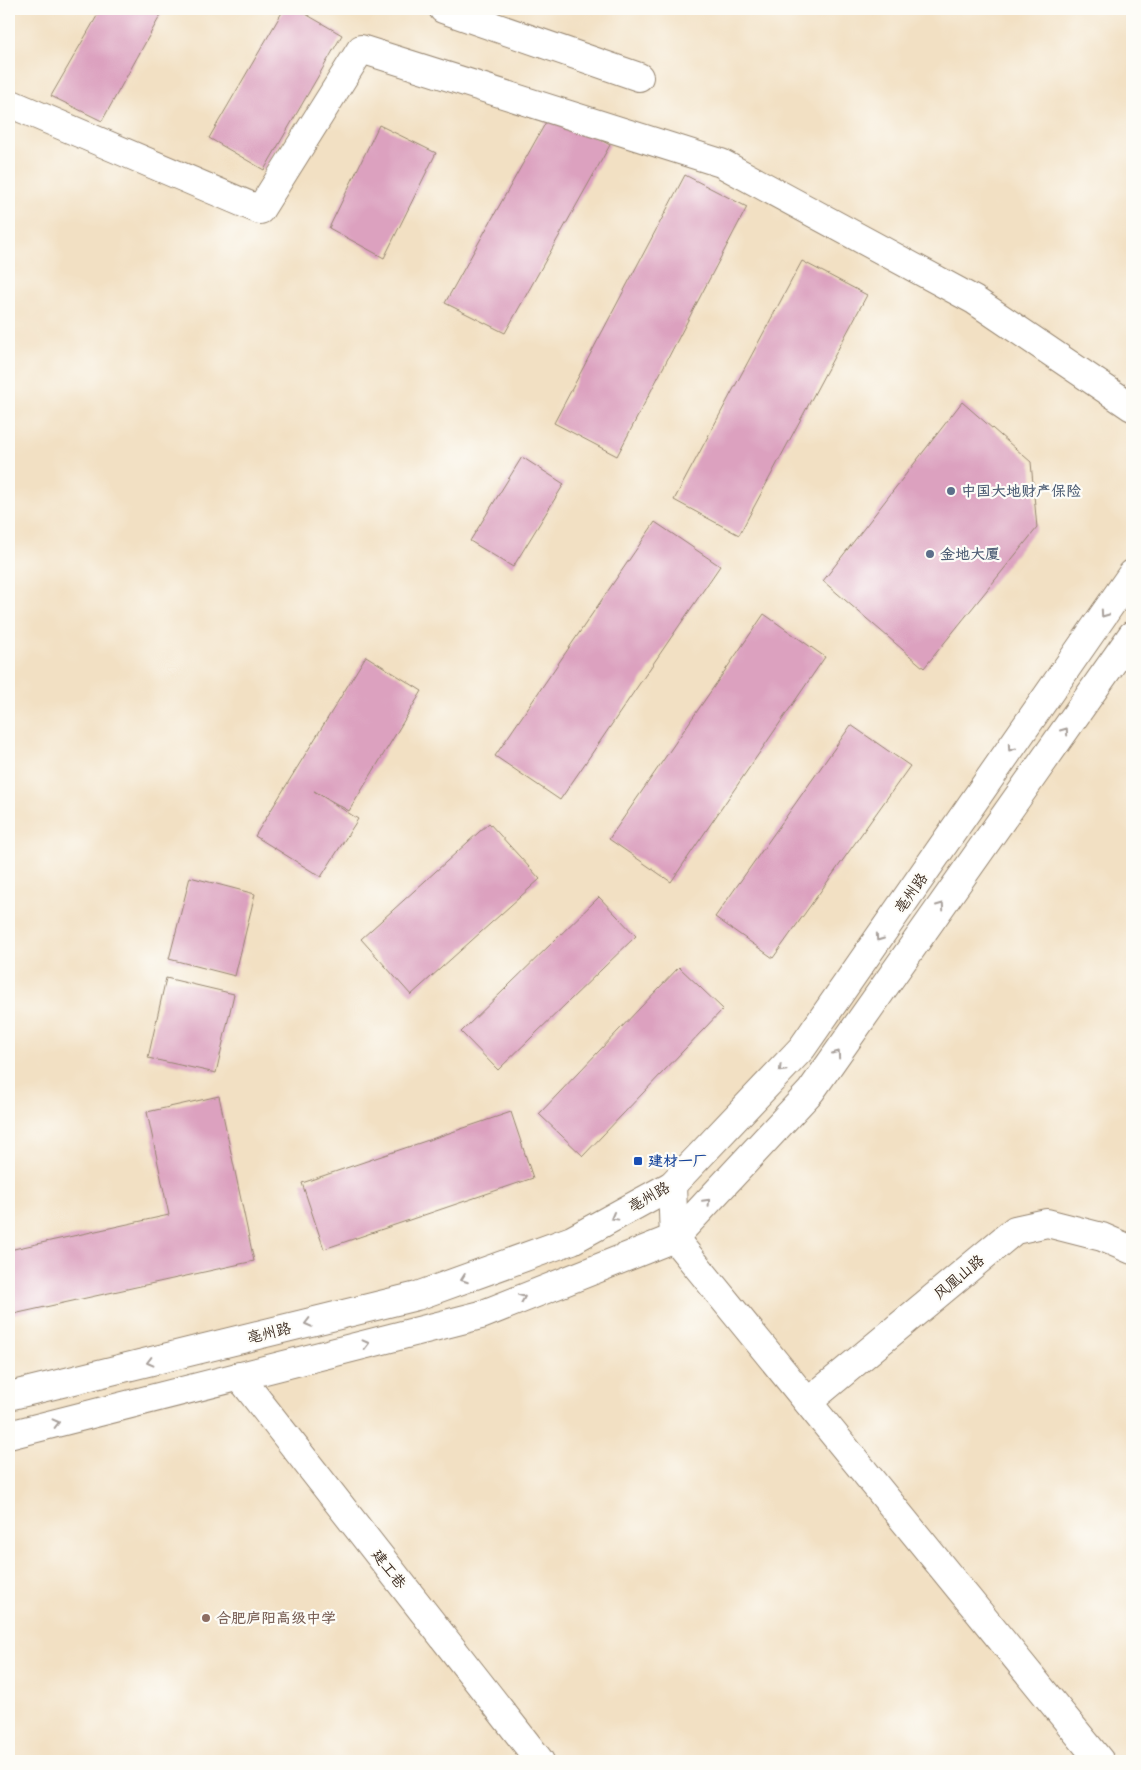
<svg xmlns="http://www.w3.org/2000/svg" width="1141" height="1770" font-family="'Comic Neue','LXGW WenKai TC',sans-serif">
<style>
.building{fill:#dca1bf}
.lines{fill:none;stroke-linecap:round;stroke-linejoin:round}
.minor-casing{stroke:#968570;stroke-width:30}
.major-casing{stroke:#968570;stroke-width:30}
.minor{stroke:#fff;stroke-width:28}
.major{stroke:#fff;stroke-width:28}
.oneway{stroke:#a79f9a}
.service-dot{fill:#5c6f8a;stroke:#fdfcf7;stroke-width:2}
.transit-dot{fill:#1a4fb4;stroke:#fdfcf7;stroke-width:2}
.education-dot{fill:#8d6e63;stroke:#fdfcf7;stroke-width:2}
.labels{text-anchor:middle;stroke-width:4.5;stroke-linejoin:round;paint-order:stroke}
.service-label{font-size:15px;font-weight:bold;fill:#4e5e75;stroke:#fdfcf7;text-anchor:start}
.street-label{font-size:15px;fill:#3b2a1e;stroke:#fdfcf7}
.transit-label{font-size:15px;font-weight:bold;fill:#164399;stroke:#fdfcf7;text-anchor:start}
.education-label{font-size:15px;font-weight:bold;fill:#785e54;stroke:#fdfcf7;text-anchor:start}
</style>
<rect width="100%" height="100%" fill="#fdfcf7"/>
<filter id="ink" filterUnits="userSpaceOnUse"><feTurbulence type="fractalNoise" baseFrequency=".02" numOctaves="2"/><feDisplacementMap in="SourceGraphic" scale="10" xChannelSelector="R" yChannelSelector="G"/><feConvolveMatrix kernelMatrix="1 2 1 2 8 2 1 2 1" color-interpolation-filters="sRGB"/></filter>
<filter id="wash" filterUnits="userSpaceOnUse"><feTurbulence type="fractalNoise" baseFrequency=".0096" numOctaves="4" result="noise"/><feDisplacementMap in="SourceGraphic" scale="20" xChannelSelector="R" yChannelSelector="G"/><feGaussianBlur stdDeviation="1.12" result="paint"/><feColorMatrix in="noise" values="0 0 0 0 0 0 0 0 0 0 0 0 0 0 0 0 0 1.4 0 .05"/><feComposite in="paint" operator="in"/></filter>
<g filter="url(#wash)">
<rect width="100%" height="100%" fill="#f2e0c3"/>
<g id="blocks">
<g class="building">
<path d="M101 9H164L102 121 51 96Z"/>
<path d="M284 9H297L342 35 264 170 209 138Z"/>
<path d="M551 113 610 145 505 333 445 303Z"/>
<path d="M379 125 436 153 384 258 329 228Z"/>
<path d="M685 175 747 207 617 456 554 423Z"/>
<path d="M802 261 867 295 739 535 674 500Z"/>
<path d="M962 402 1031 462 1037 528 924 668 823 581Z"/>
<path d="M522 457 564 484 513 567 470 541Z"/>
<path d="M655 522 720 566 560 800 495 756Z"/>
<path d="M764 614 825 657 671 882 609 839Z"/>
<path d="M366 656 422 691 349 811 314 791 358 819 321 877 255 836Z"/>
<path d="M851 725 910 766 773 958 715 917Z"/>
<path d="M489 823 540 879 411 995 361 939Z"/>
<path d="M190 877 255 894 235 976 169 959Z"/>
<path d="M599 897 636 936 498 1070 461 1032Z"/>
<path d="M679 967 723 1009 583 1156 539 1114Z"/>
<path d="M166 978 234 994 216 1073 148 1058Z"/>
<path d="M219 1096 254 1261 9 1315V1250L169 1215 147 1112Z"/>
<path d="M511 1112 533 1178 324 1249 302 1183Z"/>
</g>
</g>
</g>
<g filter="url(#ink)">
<use href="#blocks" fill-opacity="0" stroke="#968570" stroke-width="1"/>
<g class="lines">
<g class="minor-casing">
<g id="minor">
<path d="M443 9 639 77"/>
<path d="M9 103 260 210 361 49 721 163 974 300 1132 407"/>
<path d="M672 1185 674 1238 1100 1761"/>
<path d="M239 1376 540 1761"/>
<path d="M808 1402 1015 1230 1047 1223 1102 1237 1132 1250"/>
</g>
</g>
<g class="major-casing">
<g id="major">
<path d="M9 1396 417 1296 572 1240 672 1185 802 1048 1132 574"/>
<path d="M9 1435 481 1315 674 1238 811 1091 1132 635"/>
</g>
</g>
<use href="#minor" class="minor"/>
<use href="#major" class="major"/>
</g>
<defs><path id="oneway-chevron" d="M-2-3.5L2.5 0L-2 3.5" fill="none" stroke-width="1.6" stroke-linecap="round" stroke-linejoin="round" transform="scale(1.25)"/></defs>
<g class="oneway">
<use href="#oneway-chevron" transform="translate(1104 614) rotate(125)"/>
<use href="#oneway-chevron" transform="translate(1065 731) rotate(-55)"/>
<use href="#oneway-chevron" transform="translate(1011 748) rotate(125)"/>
<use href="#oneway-chevron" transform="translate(941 906) rotate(-55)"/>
<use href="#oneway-chevron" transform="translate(879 938) rotate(125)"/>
<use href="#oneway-chevron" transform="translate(837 1054) rotate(-55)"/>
<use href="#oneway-chevron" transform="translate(782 1069) rotate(134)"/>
<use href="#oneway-chevron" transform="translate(707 1202) rotate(-47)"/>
<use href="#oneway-chevron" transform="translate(614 1217) rotate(151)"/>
<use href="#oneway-chevron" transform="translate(464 1279) rotate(160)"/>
<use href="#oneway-chevron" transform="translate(522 1298) rotate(-22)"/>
<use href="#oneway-chevron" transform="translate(308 1323) rotate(166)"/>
<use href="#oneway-chevron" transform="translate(366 1344) rotate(-14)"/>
<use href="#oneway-chevron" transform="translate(150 1362) rotate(166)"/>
<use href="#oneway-chevron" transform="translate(56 1423) rotate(-14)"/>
</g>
</g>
<g class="service-dot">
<circle cx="951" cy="491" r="5"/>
<circle cx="930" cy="554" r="5"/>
</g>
<rect class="transit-dot" x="633" y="1156" width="10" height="10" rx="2.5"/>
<circle class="education-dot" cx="206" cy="1618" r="5"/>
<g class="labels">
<g class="service-label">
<text x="961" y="496">中国大地财产保险</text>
<text x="940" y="559">金地大厦</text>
</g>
<g class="street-label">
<text transform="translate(911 893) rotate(-55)" y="5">亳州路</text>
<text transform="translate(649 1197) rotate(-30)" y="5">亳州路</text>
<text transform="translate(959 1277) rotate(-40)" y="5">风凰山路</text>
<text transform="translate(269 1333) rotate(-14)" y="5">亳州路</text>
<text transform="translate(389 1569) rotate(52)" y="5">建工巷</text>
</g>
<g class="transit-label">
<text x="648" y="1166">建材一厂</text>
</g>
<g class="education-label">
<text x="216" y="1623">合肥庐阳高级中学</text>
</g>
</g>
<rect width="1141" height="1770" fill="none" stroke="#fdfcf7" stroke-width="30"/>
</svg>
